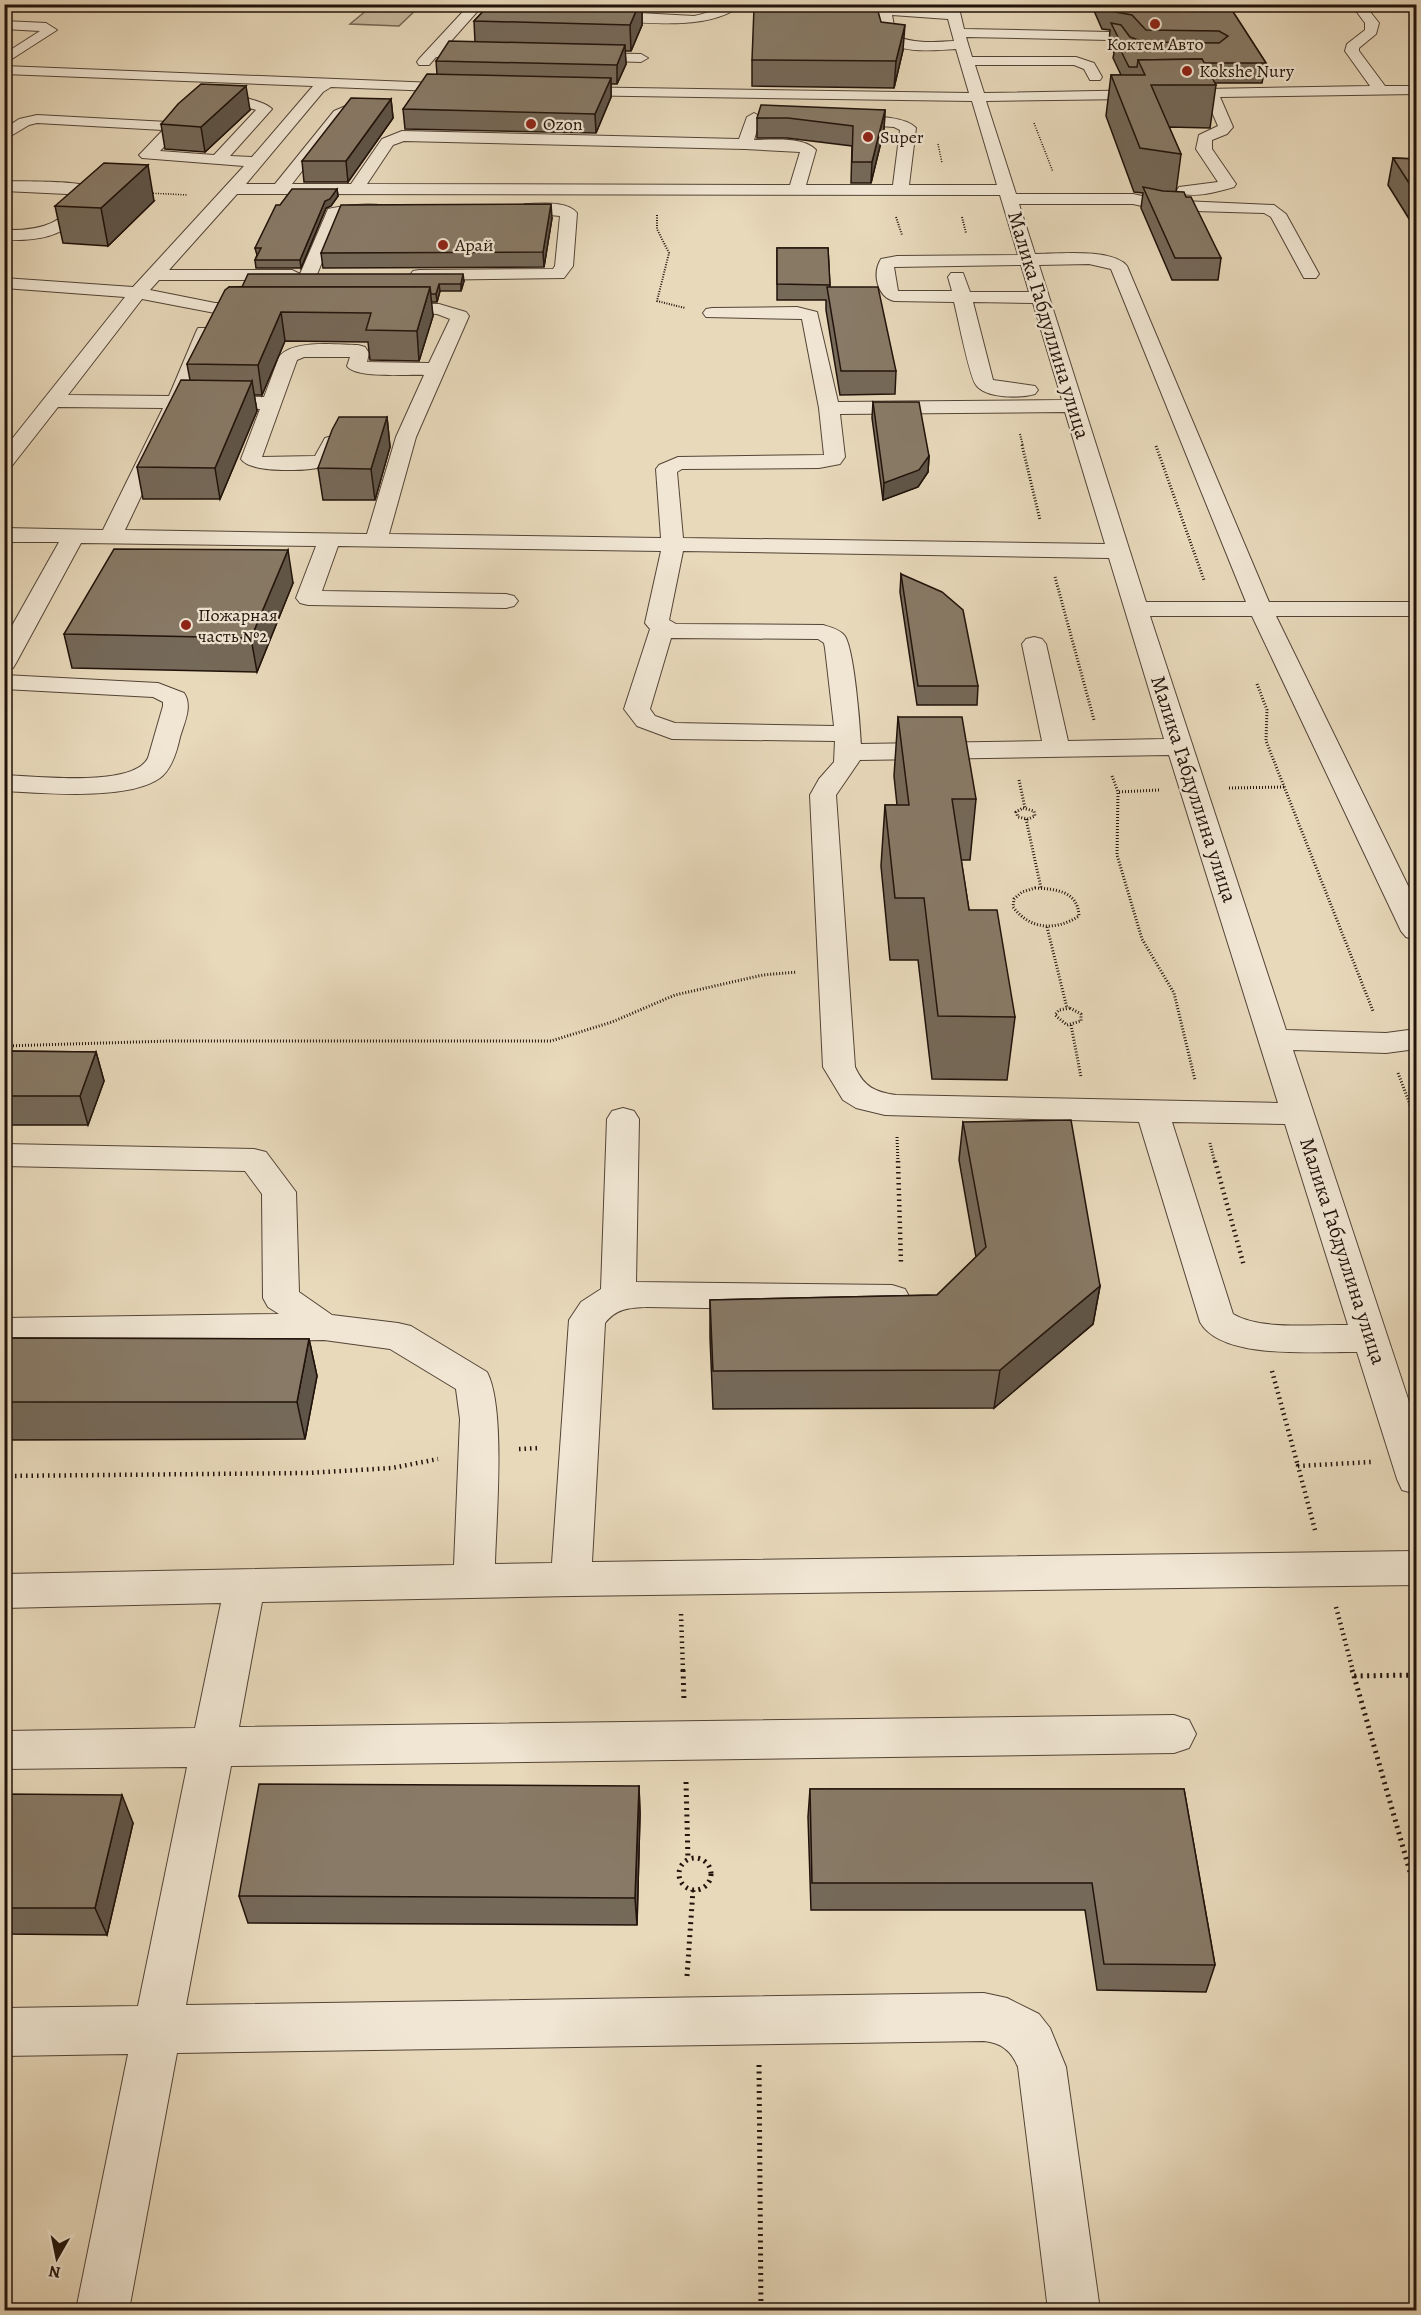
<svg xmlns="http://www.w3.org/2000/svg" width="1421" height="2315" font-family="Alegreya,serif">
<style>
.green{fill:#c6b79d;stroke:#746554;stroke-width:1.5}
.lines{fill:none;stroke-linecap:round;stroke-linejoin:round}
.minor-casing{stroke:#534437;stroke-width:2}
.path-far4{stroke:#21130b;stroke-width:1.5;stroke-dasharray:1 1.5;stroke-linecap:butt}
.path-far3{stroke:#21130b;stroke-width:2;stroke-dasharray:1 1.5;stroke-linecap:butt}
.path-far2{stroke:#21130b;stroke-width:3;stroke-dasharray:1 2;stroke-linecap:butt}
.path-far1{stroke:#21130b;stroke-width:4.5;stroke-dasharray:1.5 4;stroke-linecap:butt}
.path{stroke:#21130b;stroke-width:5;stroke-dasharray:2 4.5;stroke-linecap:butt}
.minor{fill:#f0e6d3;fill-rule:evenodd}
.wall{fill:#756959;stroke:#21130b;stroke-width:1.5}
.shaded-wall{fill:#5f5548;stroke:#21130b;stroke-width:1.5}
.building{fill:#887a67;stroke:#21130b;stroke-width:1.5}
.poi-dot{fill:#8f2418;stroke:#f0e6d3;stroke-width:2}
.labels{text-anchor:middle;stroke-width:4.5;stroke-linejoin:round;paint-order:stroke}
.far-poi-label{font-size:18px;fill:#21130b;stroke:#f0e6d3;text-anchor:start}
.street-label{font-size:21px;fill:#21130b;stroke:#f0e6d3}
</style>
<rect width="100%" height="100%" fill="#e8d9bb"/>
<filter id="stains"><feTurbulence type="fractalNoise" baseFrequency=".00333" numOctaves="4"/><feColorMatrix values="0 0 0 0 .2 0 0 0 0 .09 0 0 0 0 .02 0 0 0 .5 -.17"/></filter>
<radialGradient id="worn" r=".72"><stop offset=".6" stop-color="#630" stop-opacity="0"/><stop offset="1" stop-color="#630" stop-opacity=".3"/></radialGradient>
<path class="green" d="M373 5V4L421 5 399 26 350 24Z"/>
<g class="lines">
<g class="minor-casing">
<g id="minor">
<path d="M470 4H484L444 49 485 50 490 51 492 54 490 57H436L429 65H419L417 62 419 59Z"/>
<path d="M569 4H582L580 9 584 10 694 16C712 13 723 4 742 4 709 35 624 20 581 18L567 10Z"/>
<path d="M769 4 884 5 946 11 945 4H958L964 29 1110 32 1129 36 1138 48 1151 52 1153 55 1146 59 1128 54 1119 42 1110 40 966 37 972 57H1076L1094 63 1102 77 1100 80H1090L1084 69 1074 65H975L984 93 1370 86 1345 51 1347 44 1365 30V23L1351 4H1364L1379 23 1376 34 1359 48V51L1385 86H1416V94L1220 97 1233 127 1227 134 1212 140V149L1236 184 1234 187C1217 192 1196 198 1179 193L1177 190 1179 187 1218 182 1196 149 1199 135 1218 126 1206 98 986 101 1016 194H1133L1160 200 1274 205 1286 214 1319 274 1316 278H1304L1271 217 1264 213 1160 210 1133 204H1019L1035 254C1057 254 1113 248 1127 266L1269 602H1416V616H1276L1416 902V940L1406 937 1401 931 1252 616H1150L1286 1030 1386 1033 1416 1029V1049L1386 1053 1293 1050 1416 1423V1494L1402 1490 1397 1479 1357 1352C1317 1351 1222 1361 1200 1322L1139 1122 885 1115 856 1108 843 1100 823 1067 810 795 819 779 834 762 835 741 672 739 637 726 624 709 650 629 645 623 661 551 338 546 322 591 506 594 514 596 518 601 514 606 506 608 308 605 300 603 296 598 316 546 81 543 16 663 13 668 4 670V640L59 542H4V528L103 530 163 408 58 407 11 467 4 469V449L125 297 4 288V278L133 287 244 166 142 158 139 155 142 152 163 130 37 123 29 125 4 140V129L19 119 37 115 168 122 173 123 180 130 160 151 214 155 256 110C242 104 218 111 208 100 217 90 263 99 272 109L230 156 252 157 313 86 4 74V66L461 84 468 88 461 92 331 87 323 92 246 184H275L334 111 348 105 381 102 386 103 388 106 386 109 351 113 344 117 292 184H351L382 139 402 131 739 139 747 117 754 113 761 117 754 140C772 140 803 136 816 150L806 185H893L900 130 894 127 834 123 832 120 839 116C859 117 902 113 916 128L909 185H997L972 101 566 95 559 91 566 87 969 93 956 49C935 50 900 55 883 38L879 14 775 8ZM892 15 948 19 954 41C935 42 914 44 896 36ZM404 141 745 149 800 152 790 185 367 184 393 145ZM237 194 1000 195 1018 255 897 256 881 259C872 273 877 297 894 301L954 302C958 317 969 376 976 385 986 399 1021 398 1035 394L1038 390 1035 386 993 380 973 302 1033 303 1062 400 838 402 817 312 797 307 712 308 706 309 703 313 706 317 802 319 819 408 824 455 678 457 659 465 656 469 661 538 389 534 416 437 469 316 466 312 439 304 382 303 379 307 382 311 388 312 437 314 450 319 429 363 367 362 369 353 365 347 358 345C338 345 292 339 279 357L264 397 188 396 214 332 212 328H198L196 332 169 396 68 395 142 299 215 313H259L265 312 268 308 265 304 259 303H215L150 290 159 280H292L300 275 309 280 315 279 341 217 383 215 391 210C383 200 341 206 328 209L300 274 292 270H169ZM1089 264 1111 269 1246 602H1146L1039 265ZM1021 265 1029 292H970L963 273H951L948 277 952 291H898L894 267ZM304 357H350L347 366C356 379 408 374 424 375L396 437 367 534 125 530 183 408 260 409 241 459C251 474 310 471 327 466L336 458 341 446 358 441 361 437 358 433 351 431 325 438 315 456 262 457 297 360ZM1065 412 1105 544 683 538 677 472 682 469 819 468 840 464 845 457 840 414ZM683 551 1109 558 1164 739 1068 741 1046 644 1042 639 1034 637 1026 639 1022 644 1042 741 861 744C860 726 854 646 844 635 839 629 830 627 823 625L676 624 669 620ZM671 638 818 639 824 643 825 648 834 726 675 723 655 716 650 709ZM1169 755 1278 1103 896 1095C875 1092 864 1087 855 1067L836 795 860 760ZM1172 1122 1285 1124 1348 1325C1314 1324 1262 1331 1233 1314Z"/>
<path d="M4 21 46 23 57 30 4 64V54L40 31 4 29Z"/>
<path d="M582 53 641 54 648 58 641 62 577 60 575 57 577 54Z"/>
<path d="M4 181C24 182 94 179 105 193 101 202 94 207 87 214 59 237 40 241 4 240V230C46 231 58 223 88 195L4 191Z"/>
<path d="M525 204C540 204 567 200 577 213L573 266 564 278 419 280 413 279 410 275 413 271 419 270 553 269 555 266 560 216 519 212 517 209Z"/>
<path d="M4 675 158 683 184 693C193 706 184 723 180 737 177 751 172 769 160 778 128 801 43 793 4 791V775C35 776 133 788 148 758L163 706V702L153 697 4 689Z"/>
<path d="M623 1108 634 1111 639 1119 636 1282 892 1285 905 1289 910 1298 905 1307 892 1311 647 1307C629 1308 617 1308 605 1323L592 1562 1416 1551V1585L571 1596 262 1602 239 1727 1174 1715 1189 1720 1196 1734 1189 1748 1174 1753 231 1766 186 2005 984 1993 1007 1998 1039 2014 1050 2028 1066 2067 1100 2310H1048L1018 2067C1011 2050 1001 2043 984 2041L177 2053 129 2310H76L128 2054 4 2056V2008L138 2006 187 1767 4 1769V1731L195 1728 221 1603 4 1608V1574L454 1565 460 1419 456 1389 390 1349 324 1340 4 1344V1318L279 1314 268 1307 263 1298 262 1194 245 1171 4 1166V1144L254 1149 266 1152 296 1192 299 1292 332 1315 398 1323 411 1326 487 1372C506 1408 496 1519 495 1564L552 1563 569 1320 581 1302 601 1289 607 1119 612 1111Z"/>
</g>
</g>
<g class="path-far4">
<path d="M1034 123 1053 172"/>
<path d="M938 144 942 163"/>
<path d="M148 193 188 195"/>
</g>
<g class="path-far3">
<path d="M657 215V229L669 253 657 301 685 308"/>
<path d="M896 217 902 235"/>
<path d="M962 217 966 233"/>
<path d="M1020 434 1023 446"/>
</g>
<g class="path-far2">
<path d="M1022 445 1040 520"/>
<path d="M1156 446 1204 580"/>
<path d="M1055 577 1094 720"/>
<path d="M1257 684 1267 710 1266 741 1373 1011"/>
<path d="M1112 776 1118 792"/>
<path d="M1019 780 1025 808"/>
<path d="M1229 788 1284 787"/>
<path d="M1159 790 1118 792 1117 855 1142 939 1174 993 1195 1080"/>
<path d="M1023 808 1034 811 1035 816 1028 819 1018 817 1016 812Z"/>
<path d="M1026 819 1041 888"/>
<path d="M1035 888C1056 889 1078 891 1079 916 1056 931 1030 930 1013 907L1014 899 1022 892Z"/>
<path d="M1047 927 1067 1008"/>
<path d="M1070 1008 1081 1014V1021L1067 1025 1055 1015 1059 1010Z"/>
<path d="M1071 1025 1081 1077"/>
<path d="M4 1046 170 1041H551L612 1022 675 995 763 975 797 972"/>
<path d="M1398 1073 1416 1120"/>
<path d="M897 1137 898 1163"/>
<path d="M1210 1143 1215 1163"/>
</g>
<g class="path-far1">
<path d="M898 1161 901 1264"/>
<path d="M1215 1161 1244 1266"/>
<path d="M1272 1371 1298 1466"/>
<path d="M519 1449 539 1448"/>
<path d="M4 1476 308 1473 392 1468 438 1459"/>
<path d="M1315 1530 1298 1466 1371 1462"/>
<path d="M1336 1607 1353 1671"/>
<path d="M681 1614 683 1671"/>
</g>
<g class="path">
<path d="M683 1670 684 1700"/>
<path d="M1352 1670 1354 1676 1416 1675"/>
<path d="M1354 1676 1416 1893"/>
<path d="M686 1782 688 1860"/>
<circle cx="695" cy="1874" r="16"/>
<path d="M687 1976 693 1890"/>
<path d="M759 2065 761 2310"/>
</g>
<use href="#minor" class="minor"/>
</g>
<g class="wall">
<path d="M490 4H642V25L631 51H625L626 64 617 84H611V97L596 133 405 129 403 109 437 74 436 61 475 42 474 21Z"/>
<path d="M1091 4H1228L1266 63 1262 83H1215L1216 85 1210 128 1169 127 1181 154 1176 192 1186 197 1221 258 1218 280H1172L1141 208 1143 193 1134 192 1106 116 1111 75H1121L1113 58 1114 53 1109 42 1110 30 1102 29Z"/>
<rect x="1261" y="4" width="35" height="2"/>
<path d="M881 22 903 50 894 88 752 86V60Z"/>
<path d="M391 99 393 118 348 182H304L302 161Z"/>
<path d="M250 110 205 152 165 149 161 124Z"/>
<path d="M885 110 884 130 871 183H851L852 146 787 138H757V118Z"/>
<path d="M1393 158 1416 159V230L1388 185Z"/>
<path d="M337 189 338 196 331 206 326 208 301 268H256L255 260 257 255 255 248Z"/>
<path d="M154 201 108 246 63 243 55 206Z"/>
<path d="M552 218 544 267 323 268 321 253Z"/>
<path d="M777 248H828L830 287 896 371 895 394 840 395 826 310V300H777Z"/>
<path d="M464 281 461 291H440L437 302H431L433 316 419 361 370 360 368 342 285 341 262 395H254L257 411 220 499H143L137 467 190 380 187 364 229 287Z"/>
<path d="M873 402 929 456 928 472 918 487 883 500 872 418Z"/>
<path d="M387 417 390 447 375 500H323L318 468Z"/>
<path d="M901 574 978 686 977 705H917L900 592Z"/>
<path d="M293 583 257 672 72 668 64 634Z"/>
<path d="M898 717 976 799 970 860H961L969 910 1015 1017 1007 1080 932 1079 918 960H890L881 866 885 805H897L894 776Z"/>
<path d="M4 1051 96 1052 104 1081 88 1125H4Z"/>
<path d="M963 1122 1100 1286 1093 1324 994 1408 713 1409 710 1338V1300L937 1295 976 1257 959 1160Z"/>
<path d="M4 1338 309 1339 317 1376 305 1439 4 1440Z"/>
<path d="M639 1786 640 1814 637 1925 248 1923 239 1896Z"/>
<path d="M810 1789H1184L1215 1965 1206 1992 1097 1990 1085 1910H811L808 1817Z"/>
<path d="M4 1794 133 1823 107 1935 4 1934Z"/>
</g>
<g class="shaded-wall">
<path d="M4 4H16L4 11Z"/>
<path d="M639 4H642V25L631 51 630 25Z"/>
<path d="M905 25 903 50 894 88 896 61Z"/>
<path d="M625 45 626 64 617 84V65Z"/>
<path d="M611 78V97L596 133 595 114Z"/>
<path d="M246 86 250 110 205 152 201 127Z"/>
<path d="M391 99 393 118 348 182 346 161Z"/>
<path d="M885 110 884 130 871 183 872 162Z"/>
<path d="M148 165 154 201 108 246 101 208Z"/>
<path d="M337 189 338 196 331 206 326 208 301 268 300 260 325 201Z"/>
<path d="M551 204 552 218 544 267 543 252Z"/>
<path d="M463 274 464 281 461 291V284Z"/>
<path d="M439 284 440 291 437 302 436 294Z"/>
<path d="M430 287 433 316 419 361 417 331Z"/>
<path d="M281 312 285 341 262 395 258 365Z"/>
<path d="M252 381 257 411 220 499 215 468Z"/>
<path d="M387 417 390 447 375 500 371 469Z"/>
<path d="M929 456 928 472 918 487 883 500 884 483Z"/>
<path d="M288 550 293 583 257 672 251 638Z"/>
<path d="M96 1052 104 1081 88 1125 80 1096Z"/>
<path d="M1100 1286 1093 1324 994 1408 1000 1370Z"/>
<path d="M309 1339 317 1376 305 1439 297 1402Z"/>
<path d="M639 1786 640 1814 637 1925 635 1898Z"/>
<path d="M122 1795 133 1823 107 1935 95 1908Z"/>
</g>
<g class="building">
<path d="M490 4H639L630 25 474 21Z"/>
<path d="M756 4H876L881 22 905 25 896 61 752 60 754 8Z"/>
<path d="M1102 4H1228L1266 63H1204L1202 59 1138 60 1137 67H1129L1115 39H1119L1111 23 1121 25 1130 37 1144 42 1219 43 1228 36 1219 31 1146 30 1132 15 1105 10Z"/>
<path d="M449 41 625 45 617 65 436 61Z"/>
<path d="M1202 59 1216 85H1151L1181 154 1140 148 1111 75H1145L1138 60Z"/>
<path d="M427 74 611 78 595 114 403 109Z"/>
<path d="M201 84 246 86 201 127 161 124 178 104Z"/>
<path d="M351 98 391 99 346 161H302Z"/>
<path d="M761 105 885 110 872 162H852L853 126 788 118H757Z"/>
<path d="M1393 158 1416 159V194Z"/>
<path d="M104 163 148 165 101 208 55 206Z"/>
<path d="M1143 187 1163 191 1184 192 1186 197H1191L1221 258H1175Z"/>
<path d="M292 189H337L330 199 325 201 300 260H255L261 248H255L276 205H280Z"/>
<path d="M551 204 543 252 321 253 341 205Z"/>
<path d="M777 248H828L830 285 777 284Z"/>
<path d="M248 274H463L461 284H439L436 294H431L430 287H242Z"/>
<path d="M229 287H430L417 331 366 330 371 313 281 312 258 365 187 364 225 290Z"/>
<path d="M827 287H878L896 371H841Z"/>
<path d="M181 380 252 381 215 468 137 467Z"/>
<path d="M873 402H919L929 456 919 470 884 483Z"/>
<path d="M339 417H387L371 469 318 468 332 430Z"/>
<path d="M114 549 288 550 251 638 64 634Z"/>
<path d="M901 574 942 592 963 610 978 686H918Z"/>
<path d="M898 717H962L976 799H952L969 910H997L1015 1017 938 1016 924 898H895L885 805H909Z"/>
<path d="M4 1051 96 1052 80 1096H4Z"/>
<path d="M1071 1120 1100 1286 1000 1370 713 1371 710 1300 937 1295 986 1247 963 1122Z"/>
<path d="M4 1338 309 1339 297 1402H4Z"/>
<path d="M259 1784 639 1786 635 1898 239 1896Z"/>
<path d="M810 1789H1184L1215 1965 1104 1964 1092 1883H812Z"/>
<path d="M4 1794 122 1795 95 1908H4Z"/>
</g>
<g class="poi-dot">
<circle cx="1155" cy="24" r="6"/>
<circle cx="1187" cy="71" r="6"/>
<circle cx="531" cy="124" r="6"/>
<circle cx="868" cy="137" r="6"/>
<circle cx="443" cy="245" r="6"/>
<circle cx="186" cy="625" r="6"/>
</g>
<g class="labels">
<g class="far-poi-label">
<text x="1155" y="50" text-anchor="middle">Коктем Авто</text>
<text x="1199" y="77">Kokshe Nury</text>
<text x="543" y="130">Ozon</text>
<text x="880" y="143">Super</text>
<text x="455" y="251">Арай</text>
<text x="198" y="621">Пожарная<tspan x="198" dy="21">часть №2</tspan></text>
</g>
<g class="street-label">
<text transform="translate(1049 325) rotate(73)" y="7">Малика Габдуллина улица</text>
<text transform="translate(1194 789) rotate(72)" y="7">Малика Габдуллина улица</text>
<text transform="translate(1343 1251) rotate(72)" y="7">Малика Габдуллина улица</text>
</g>
</g>
<rect width="1421" height="2315" fill="none" stroke="#e8d9bb" stroke-width="24"/>
<rect x="6" y="6" width="1409" height="2303" fill="none" stroke="#21130b" stroke-width="3"/>
<rect x="12" y="12" width="1397" height="2291" fill="none" stroke="#21130b" stroke-width="1.5"/>
<g transform="translate(57 2258) rotate(189)" stroke="#f0e6d3" stroke-width="4.5" paint-order="stroke">
<path d="M0-4.5L10 22L0 15L-10 22Z" fill="#21130b"/>
<text y="-9" font-size="16" font-weight="bold" text-anchor="middle" fill="#21130b">N</text>
</g>
<rect width="100%" height="100%" filter="url(#stains)"/>
<rect width="100%" height="100%" fill="url(#worn)"/>
</svg>
